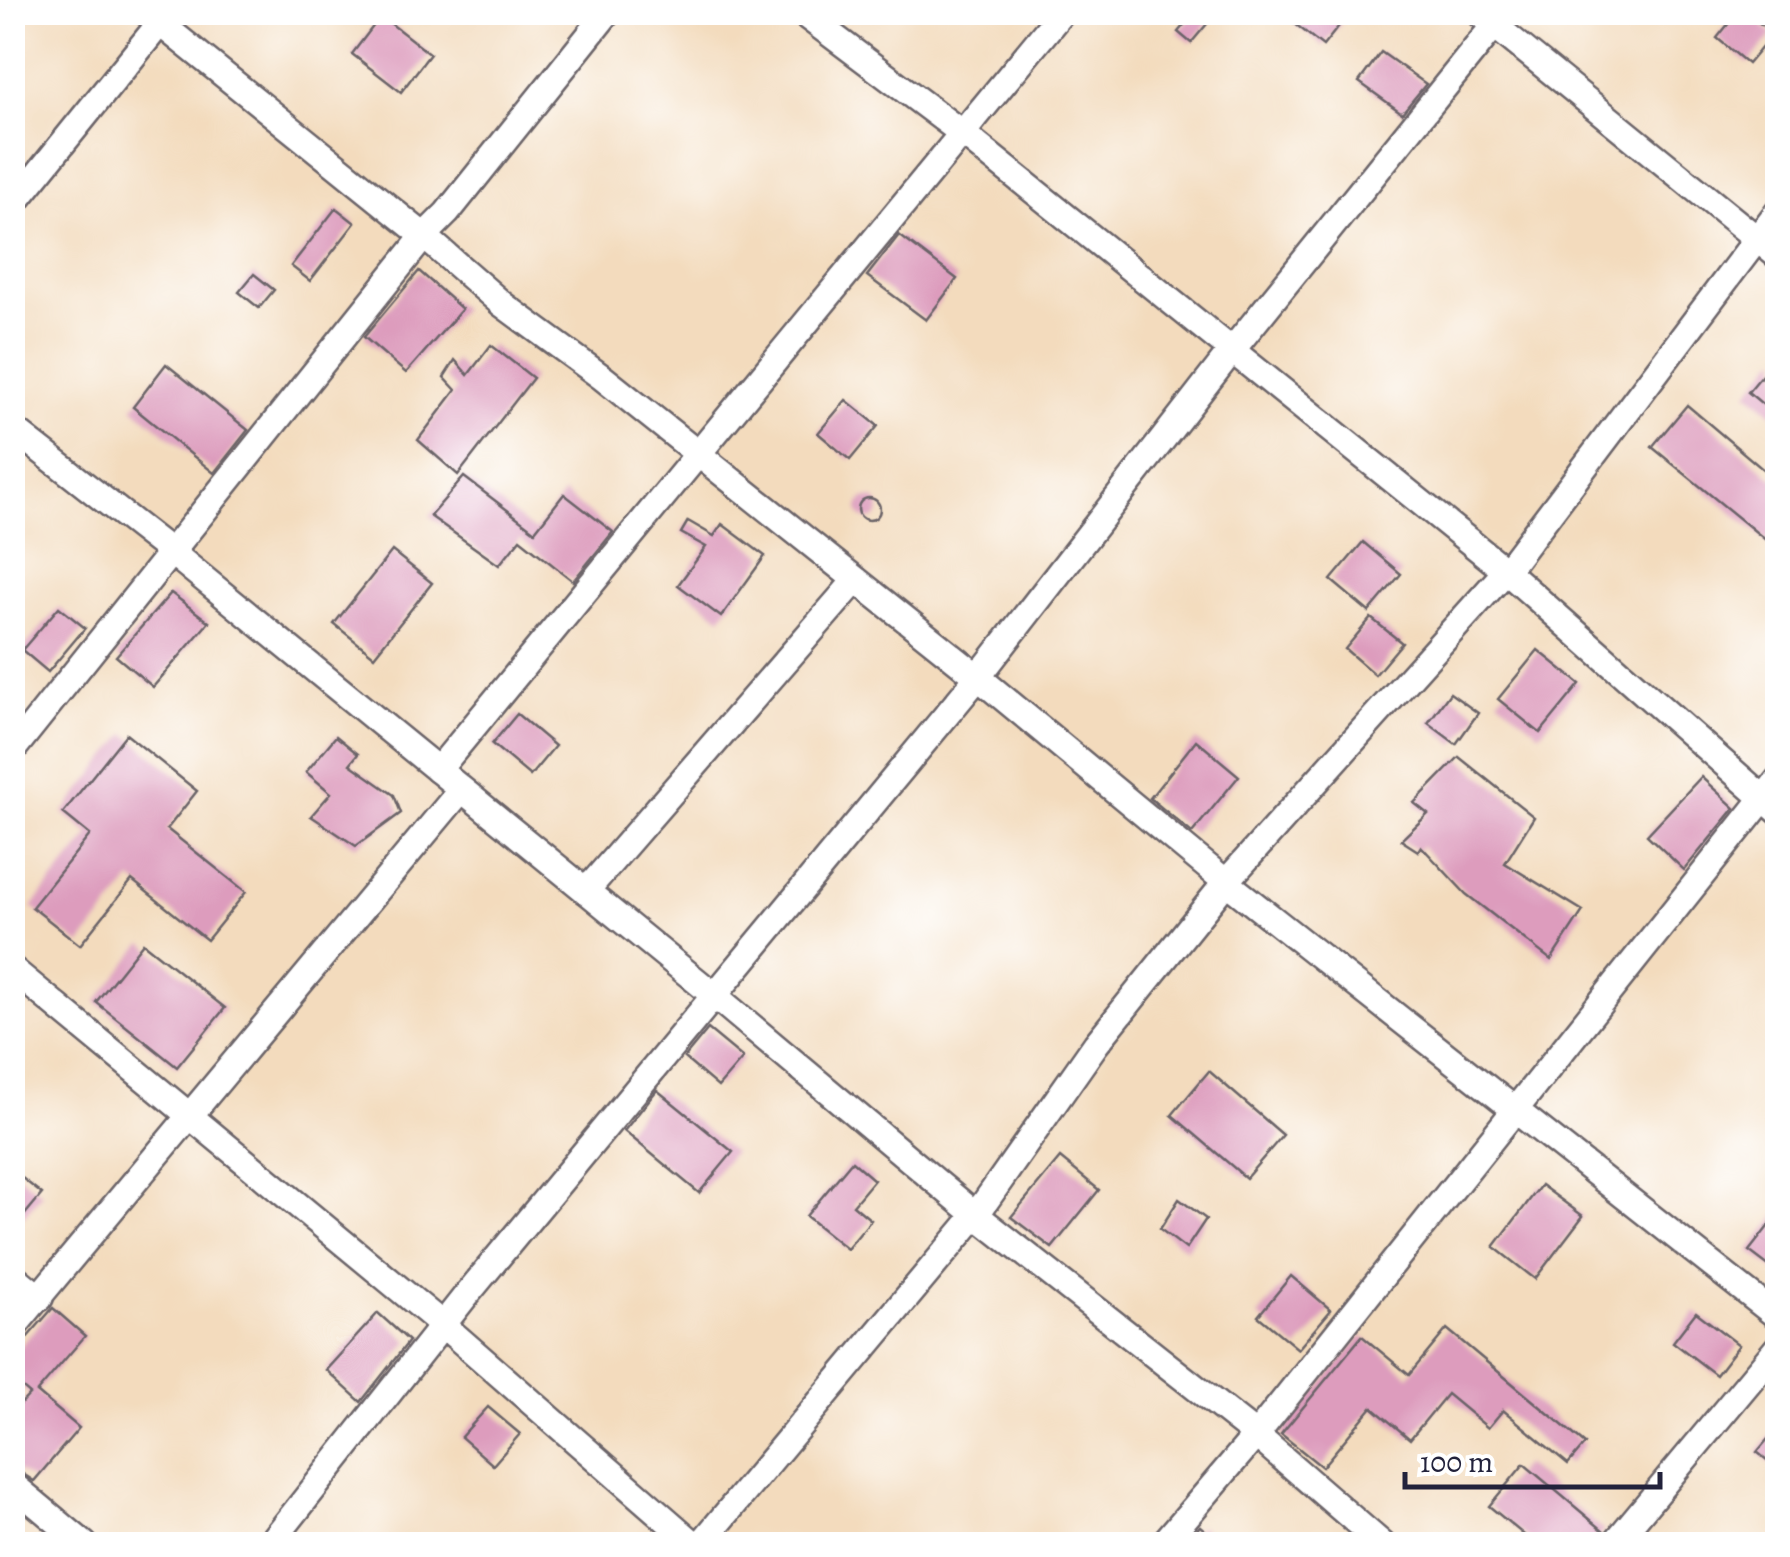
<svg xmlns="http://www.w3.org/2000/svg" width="1790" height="1557" font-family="Alegreya,serif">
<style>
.building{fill:#dd9cbd}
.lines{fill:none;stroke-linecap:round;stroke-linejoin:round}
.minor-casing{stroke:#6b6368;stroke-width:30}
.minor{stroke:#fff;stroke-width:25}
</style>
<rect width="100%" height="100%" fill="#fff"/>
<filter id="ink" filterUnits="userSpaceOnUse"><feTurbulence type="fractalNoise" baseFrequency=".01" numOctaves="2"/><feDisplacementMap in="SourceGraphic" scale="20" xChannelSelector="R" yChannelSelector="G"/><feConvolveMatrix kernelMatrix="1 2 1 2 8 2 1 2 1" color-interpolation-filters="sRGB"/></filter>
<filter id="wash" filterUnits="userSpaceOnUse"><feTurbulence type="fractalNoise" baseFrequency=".0048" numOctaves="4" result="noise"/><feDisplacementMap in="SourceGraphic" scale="40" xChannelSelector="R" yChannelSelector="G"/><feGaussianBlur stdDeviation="2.25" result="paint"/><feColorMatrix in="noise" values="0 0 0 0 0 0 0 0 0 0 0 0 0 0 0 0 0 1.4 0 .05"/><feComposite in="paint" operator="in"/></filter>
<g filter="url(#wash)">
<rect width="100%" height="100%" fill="#f3dbbd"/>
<g id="blocks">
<g class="building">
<path d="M1195 12H1217L1191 43 1178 32Z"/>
<path d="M1280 12H1350L1323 46Z"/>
<path d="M1738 12H1746L1773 34 1748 64 1717 38Z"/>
<path d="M381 16 430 54 401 92 352 54Z"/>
<path d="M1381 52 1426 84 1402 113 1359 82Z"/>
<path d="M336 208 355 223 310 281 291 266Z"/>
<path d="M899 235 957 279 926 320 867 276Z"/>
<path d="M419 271 462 309 406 373 364 337Z"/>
<path d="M254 274 274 290 259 308 239 292Z"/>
<path d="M491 345 533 378 458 475 418 440 456 390 444 377 455 360 468 375Z"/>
<path d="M1778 356V417L1748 392Z"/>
<path d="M166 364 248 430 214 473 133 407Z"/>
<path d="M846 400 878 426 850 460 818 433Z"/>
<path d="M1687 405 1778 482V550L1652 447Z"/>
<path d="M464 477 535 531 564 494 613 532 573 581 520 539 499 565 430 516Z"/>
<circle cx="869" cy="509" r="11"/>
<path d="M688 521 714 536 722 524 765 556 721 617 678 585 706 547 681 533Z"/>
<path d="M1363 542 1401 574 1369 612 1331 580Z"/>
<path d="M392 551 432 583 374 656 334 624Z"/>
<path d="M171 593 209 622 153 687 116 656Z"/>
<path d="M59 607 85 628 48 672 22 650Z"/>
<path d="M1371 618 1402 643 1375 675 1345 649Z"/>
<path d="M1538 650 1580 684 1540 733 1498 699Z"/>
<path d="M1450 693 1478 713 1456 744 1428 723Z"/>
<path d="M517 714 555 746 530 776 492 744Z"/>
<path d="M126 734 197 791 167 829 246 892 207 940 132 880 80 945 32 907 90 835 63 813Z"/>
<path d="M336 736 358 754 350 764 394 795 401 813 356 846 311 816 331 793 306 772Z"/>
<path d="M1196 740 1239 776 1192 833 1150 798Z"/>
<path d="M1459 757 1534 817 1505 863 1583 911 1551 960 1466 894 1421 846 1418 851 1401 840 1428 814 1414 803Z"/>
<path d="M1701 777 1735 808 1684 870 1647 835Z"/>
<path d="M143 943 225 1008 177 1067 96 1002Z"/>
<path d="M708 1029 743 1058 718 1087 684 1058Z"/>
<path d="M1209 1071 1283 1135 1246 1178 1172 1115Z"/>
<path d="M657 1090 733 1152 699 1193 624 1131Z"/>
<path d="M1060 1158 1099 1190 1052 1248 1011 1217Z"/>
<path d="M852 1161 874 1180 853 1205 871 1220 847 1249 806 1216Z"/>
<path d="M12 1170 42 1194 12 1230Z"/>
<path d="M1541 1185 1583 1216 1535 1279 1494 1247Z"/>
<path d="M1179 1199 1206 1219 1186 1249 1160 1229Z"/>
<path d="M1778 1214V1273L1749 1251Z"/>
<path d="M1291 1276 1331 1310 1298 1349 1258 1316Z"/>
<path d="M53 1308 85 1336 37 1392 79 1428 34 1481 12 1467V1413L30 1394 12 1379V1355Z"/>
<path d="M1696 1312 1739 1345 1716 1375 1673 1342Z"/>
<path d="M378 1313 409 1341 361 1402 326 1370Z"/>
<path d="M1447 1329 1585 1444 1568 1464 1503 1410 1488 1428 1447 1394 1410 1439 1372 1407 1322 1467 1281 1434 1362 1336 1409 1375Z"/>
<path d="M488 1407 520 1434 493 1465 461 1437Z"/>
<path d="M1778 1427V1469L1757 1452Z"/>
<path d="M1524 1464 1604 1531 1594 1544H1535L1489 1506Z"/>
<path d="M1200 1526 1221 1544H1184Z"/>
</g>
</g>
</g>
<g filter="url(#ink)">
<use href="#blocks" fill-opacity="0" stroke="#6b6368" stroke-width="2.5"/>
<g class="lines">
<g class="minor-casing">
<g id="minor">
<path d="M146 12 424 236 502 304 603 378 978 677 1226 882 1778 1317"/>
<path d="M801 12 962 133 1506 571 1778 811"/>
<path d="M1478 12 1778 256"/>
<path d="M12 206 169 12"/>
<path d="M12 428 171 552 715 996 976 1215 1256 1435 1382 1544"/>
<path d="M12 751 424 236 447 213 608 12"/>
<path d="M438 770 1062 12"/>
<path d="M586 891 856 580"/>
<path d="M12 969 443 1325 694 1544"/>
<path d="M12 1275 40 1298"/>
<path d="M12 1329 461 790"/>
<path d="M12 1484 84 1544"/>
<path d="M270 1544 464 1298 978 677 1233 349 1505 12"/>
<path d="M701 1544 976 1215 1096 1044 1226 882 1506 571 1778 211"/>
<path d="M1163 1544 1256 1435 1778 780"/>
<path d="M1614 1544 1778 1347"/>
</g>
</g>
<use href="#minor" class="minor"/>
</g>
</g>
<rect width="1790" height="1557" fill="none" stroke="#fff" stroke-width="50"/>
<path d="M1405 1472v15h255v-15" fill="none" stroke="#22223b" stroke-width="5"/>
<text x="1420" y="1472" font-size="30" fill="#22223b" stroke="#ffffff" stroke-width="8" paint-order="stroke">100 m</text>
</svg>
